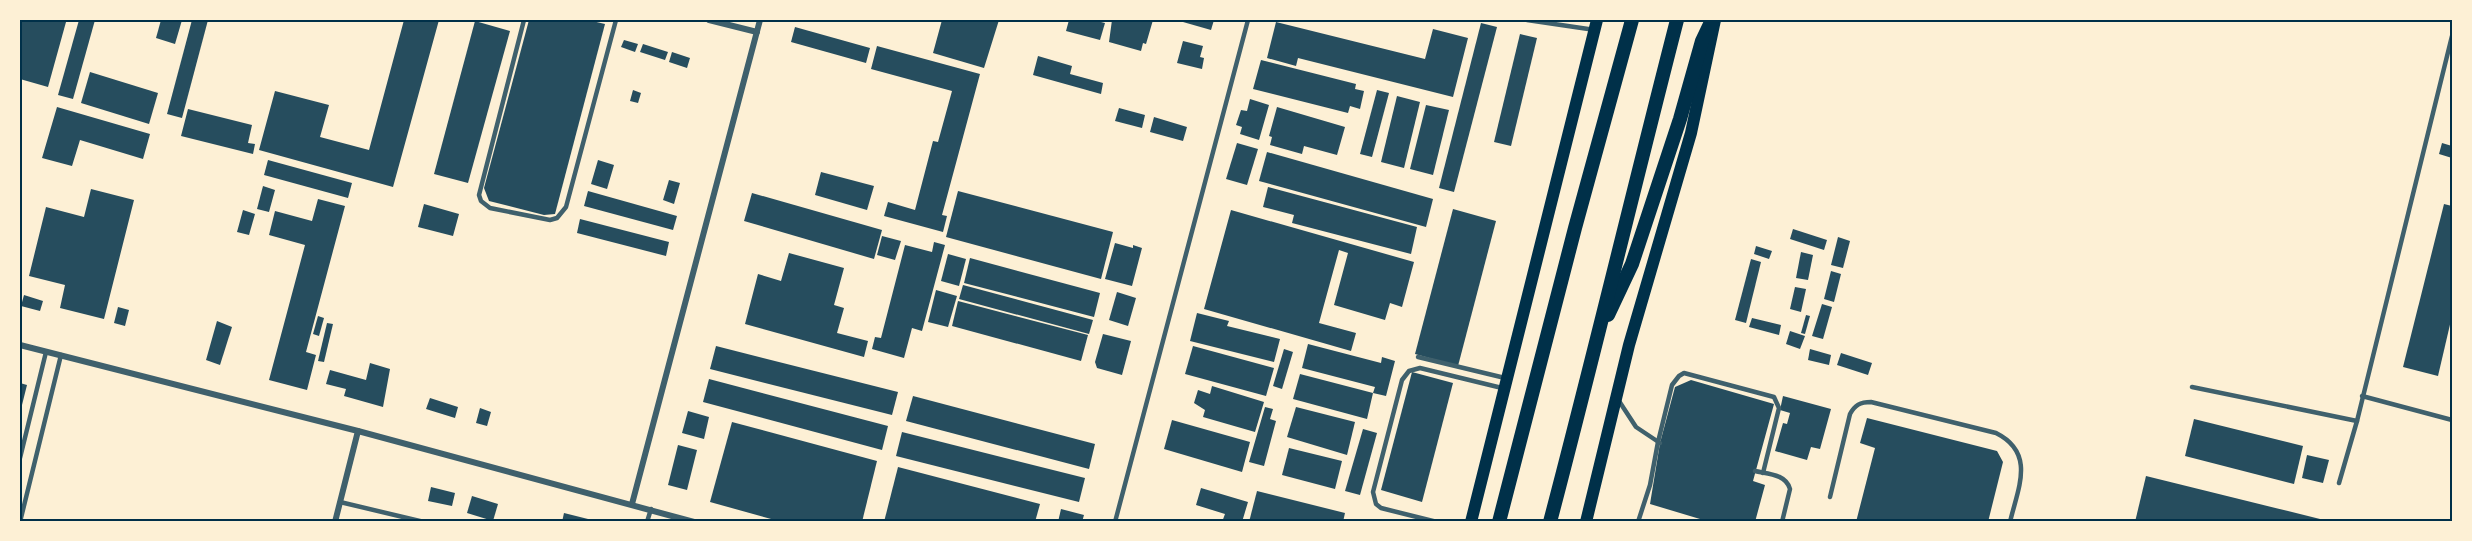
<svg xmlns="http://www.w3.org/2000/svg" width="2472" height="541" font-family="'Fira Sans',sans-serif">
<style>
.building{fill:#264d5e}
.lines{fill:none;stroke-linecap:round;stroke-linejoin:round}
.service{stroke:#3f606c;stroke-width:4.5}
.minor{stroke:#3f606c;stroke-width:6}
.secondary{stroke:#003049;stroke-width:12}
.trunk{stroke:#003049;stroke-width:14}
.neatline{fill:none;stroke:#003049;stroke-width:2}
</style>
<rect width="100%" height="100%" fill="#fdf0d5"/>
<g class="building">
<path d="M20 20H56L66 22 48 87 20 79Z"/>
<path d="M79 20H95L73 99 58 95Z"/>
<path d="M161 20H182L175 44 156 38Z"/>
<path d="M192 20H208L182 118 167 114Z"/>
<path d="M404 20H439L393 187 259 150 275 91 329 105 320 137 369 150Z"/>
<path d="M529 20H588L605 24 555 214 544 215 489 201 484 188Z"/>
<path d="M942 20H999L984 68 933 53Z"/>
<path d="M1069 20H1093L1105 23 1100 40 1066 31Z"/>
<path d="M1112 20H1153L1146 44 1143 43 1141 51 1109 42Z"/>
<path d="M1176 20H1214L1211 30Z"/>
<path d="M475 21 510 31 468 183 434 174Z"/>
<path d="M1276 22 1425 59 1433 29 1468 38 1453 97 1298 58 1296 66 1267 58Z"/>
<path d="M1481 23 1497 27 1454 192 1439 188Z"/>
<path d="M795 27 870 48 866 63 791 42Z"/>
<path d="M1520 34 1537 38 1511 146 1494 142Z"/>
<path d="M624 40 638 44 635 52 621 47Z"/>
<path d="M1183 41 1203 46 1200 57 1204 58 1202 69 1177 63Z"/>
<path d="M643 44 668 52 665 60 640 52Z"/>
<path d="M877 46 980 74 942 215 947 216 943 232 884 216 888 202 915 210 933 141 938 142 952 91 871 69Z"/>
<path d="M672 52 690 58 687 68 669 62Z"/>
<path d="M1038 56 1072 66 1070 74 1103 83 1101 94 1033 75Z"/>
<path d="M1261 60 1356 84 1355 89 1364 91 1360 109 1350 106 1348 113 1253 89Z"/>
<path d="M90 72 158 93 149 124 81 103Z"/>
<path d="M633 90 641 93 638 103 630 101Z"/>
<path d="M1377 90 1389 93 1372 157 1360 154Z"/>
<path d="M1397 96 1420 102 1404 168 1381 162Z"/>
<path d="M1250 99 1269 105 1259 140 1240 134 1242 127 1236 125 1241 110 1247 111Z"/>
<path d="M1426 105 1449 110 1433 175 1410 169Z"/>
<path d="M57 107 150 134 143 159 80 140 72 166 42 158Z"/>
<path d="M1277 107 1345 127 1337 155 1304 146 1302 154 1270 145 1272 137 1269 136Z"/>
<path d="M1119 108 1145 115 1142 128 1115 121Z"/>
<path d="M188 109 252 125 248 143 255 144 253 154 181 136Z"/>
<path d="M1154 117 1187 127 1183 141 1150 132Z"/>
<path d="M1237 143 1258 149 1247 185 1226 179Z"/>
<path d="M2442 143 2452 146V158L2439 154Z"/>
<path d="M1267 152 1433 199 1426 227 1259 181Z"/>
<path d="M268 160 352 183 348 198 264 175Z"/>
<path d="M598 160 614 165 607 189 591 184Z"/>
<path d="M821 172 874 186 867 210 815 195Z"/>
<path d="M669 180 680 183 674 204 663 200Z"/>
<path d="M263 186 275 190 269 212 257 209Z"/>
<path d="M1268 187 1417 227 1411 254 1292 223 1294 215 1263 207Z"/>
<path d="M91 189 134 200 104 319 60 308 65 285 29 276 46 207 84 217Z"/>
<path d="M588 191 677 216 673 230 584 206Z"/>
<path d="M958 191 1113 232 1101 279 946 237Z"/>
<path d="M752 193 882 230 874 259 744 221Z"/>
<path d="M318 199 345 206 306 352 316 355 307 390 269 380 305 245 269 235 275 211 312 221Z"/>
<path d="M424 204 459 214 453 236 418 227Z"/>
<path d="M2444 204 2452 206V316L2438 376 2403 367Z"/>
<path d="M1453 209 1496 221 1458 366 1415 354Z"/>
<path d="M243 210 255 214 249 235 237 232Z"/>
<path d="M1231 210 1414 262 1402 307 1390 303 1385 320 1334 305 1348 253 1339 250 1319 323 1356 333 1351 351 1204 309Z"/>
<path d="M580 219 669 242 666 256 577 233Z"/>
<path d="M1793 229 1827 240 1824 250 1790 239Z"/>
<path d="M882 236 901 241 895 260 877 255Z"/>
<path d="M1838 237 1850 241 1843 268 1831 265Z"/>
<path d="M934 242 945 245 922 331 912 328 904 358 872 349 875 337 881 338 905 245 932 252Z"/>
<path d="M1115 243 1133 248V245L1142 248 1132 286 1105 279Z"/>
<path d="M1756 246 1772 251 1769 259 1754 254Z"/>
<path d="M1801 252 1813 255 1808 280 1796 278Z"/>
<path d="M789 253 844 268 834 305 844 308 837 333 868 341 864 357 745 324 758 274 781 281Z"/>
<path d="M948 254 966 259 959 286 941 281Z"/>
<path d="M970 258 1100 293 1094 317 964 283Z"/>
<path d="M1751 259 1761 262 1746 323 1735 320Z"/>
<path d="M1831 271 1841 274 1834 302 1824 299Z"/>
<path d="M963 285 1093 320 1089 334 959 299Z"/>
<path d="M1795 287 1806 289 1801 312 1790 309Z"/>
<path d="M936 290 957 296 948 327 928 322Z"/>
<path d="M1117 292 1136 298 1128 326 1109 320Z"/>
<path d="M24 295 43 301 40 311 21 306Z"/>
<path d="M958 301 1088 335 1081 361 952 326Z"/>
<path d="M1822 304 1832 307 1823 339 1812 336Z"/>
<path d="M118 307 129 310 125 326 114 323Z"/>
<path d="M1197 313 1229 321 1227 326 1280 339 1274 362 1190 341Z"/>
<path d="M1806 315 1810 316 1805 334 1801 333Z"/>
<path d="M318 316 324 318 319 336 313 334Z"/>
<path d="M1752 318 1781 325 1779 335 1749 327Z"/>
<path d="M217 321 232 327 220 365 206 360Z"/>
<path d="M327 323 333 324 324 362 318 361Z"/>
<path d="M1790 331 1805 336 1800 349 1786 344Z"/>
<path d="M1103 334 1131 341 1122 375 1097 368 1095 362Z"/>
<path d="M1308 344 1381 363 1382 357 1395 361 1386 396 1373 393 1375 387 1302 368Z"/>
<path d="M716 346 898 392 892 415 710 369Z"/>
<path d="M1193 346 1274 368 1266 396 1185 374Z"/>
<path d="M1284 349 1293 352 1282 389 1273 386Z"/>
<path d="M1810 349 1831 355 1829 365 1808 360Z"/>
<path d="M1841 353 1872 363 1868 375 1837 365Z"/>
<path d="M370 363 390 369 383 407 344 396 346 389 326 384 330 370 366 380Z"/>
<path d="M1412 372 1453 383 1422 502 1381 490Z"/>
<path d="M1300 374 1373 393 1367 419 1293 399Z"/>
<path d="M709 379 888 426 882 450 703 402Z"/>
<path d="M1691 380 1774 404 1753 481 1765 485 1755 522H1710L1650 504 1660 443 1675 387Z"/>
<path d="M20 383 27 385 20 413Z"/>
<path d="M1212 386 1264 402 1255 432 1203 417 1205 410 1194 403 1198 390 1210 394Z"/>
<path d="M913 396 1095 444 1089 469 906 421Z"/>
<path d="M1783 396 1831 409 1820 449 1811 447 1807 460 1775 451 1783 423 1787 424 1790 413 1780 410Z"/>
<path d="M430 398 458 407 455 418 426 409Z"/>
<path d="M1265 407 1273 409 1270 419 1276 421 1264 466 1249 462Z"/>
<path d="M1296 407 1355 422 1347 455 1287 437Z"/>
<path d="M480 408 491 412 487 426 476 423Z"/>
<path d="M688 411 709 417 704 439 682 433Z"/>
<path d="M1867 418 1997 451 2003 462 1988 522H1856L1875 448 1860 443Z"/>
<path d="M2194 419 2303 446 2294 484 2185 456Z"/>
<path d="M1172 420 1250 442 1242 472 1164 449Z"/>
<path d="M732 422 877 461 862 522H782L710 502Z"/>
<path d="M1363 429 1377 433 1360 495 1345 491Z"/>
<path d="M902 432 1085 478 1079 502 896 456Z"/>
<path d="M678 445 697 450 687 490 668 485Z"/>
<path d="M1289 448 1342 461 1335 489 1282 475Z"/>
<path d="M2307 455 2329 460 2323 483 2302 478Z"/>
<path d="M898 467 1040 504 1035 522H884Z"/>
<path d="M2146 476 2328 521V522H2135Z"/>
<path d="M431 487 455 493 452 506 428 501Z"/>
<path d="M1201 488 1248 502 1242 522H1222L1225 514 1196 505Z"/>
<path d="M1257 491 1345 513 1343 522H1249Z"/>
<path d="M472 496 498 504 493 521 467 513Z"/>
<path d="M1061 509 1084 515 1082 522H1058Z"/>
<path d="M564 513 596 521 595 522H562Z"/>
</g>
<g class="lines">
<g class="service">
<path d="M524 20 479 195 481 201 490 208 550 220 557 218 566 207 616 20"/>
<path d="M1527 20 1595 30"/>
<path d="M1418 357 1505 378"/>
<path d="M2192 387 2357 421"/>
<path d="M2362 396 2452 420"/>
<path d="M1619 401 1636 427 1660 443"/>
<path d="M20 458 46 352"/>
<path d="M1755 471C1768 474 1786 474 1790 489L1782 522"/>
<path d="M2339 483 2357 421 2452 36"/>
<path d="M1830 497 1850 414C1855 405 1860 402 1871 402L1996 433C2036 453 2018 488 2010 522"/>
<path d="M340 502 424 522"/>
<path d="M20 522 61 355"/>
<path d="M647 522 651 509"/>
<path d="M1115 522 1248 20"/>
<path d="M1437 522 1381 508 1376 504 1373 492 1402 380 1409 371 1420 368 1502 388"/>
<path d="M1638 522 1650 485 1658 442 1672 385 1679 376 1684 373 1774 397 1779 408 1763 473"/>
</g>
<g class="minor">
<path d="M709 20 757 32"/>
<path d="M20 345 358 431 694 522"/>
<path d="M632 504 760 20"/>
<path d="M335 522 358 431"/>
</g>
<g class="secondary">
<path d="M1471 522 1597 20"/>
<path d="M1586 522 1629 345 1691 133 1715 20"/>
</g>
<g class="trunk">
<path d="M1608 315 1632 264 1680 119 1702 41 1712 20"/>
<path d="M1499 522 1575 228 1632 20"/>
<path d="M1550 522C1594 355 1634 187 1677 20"/>
</g>
</g>
<rect width="2472" height="541" fill="none" stroke="#fdf0d5" stroke-width="42"/>
<rect x="21" y="21" width="2430" height="499" class="neatline"/>
</svg>
